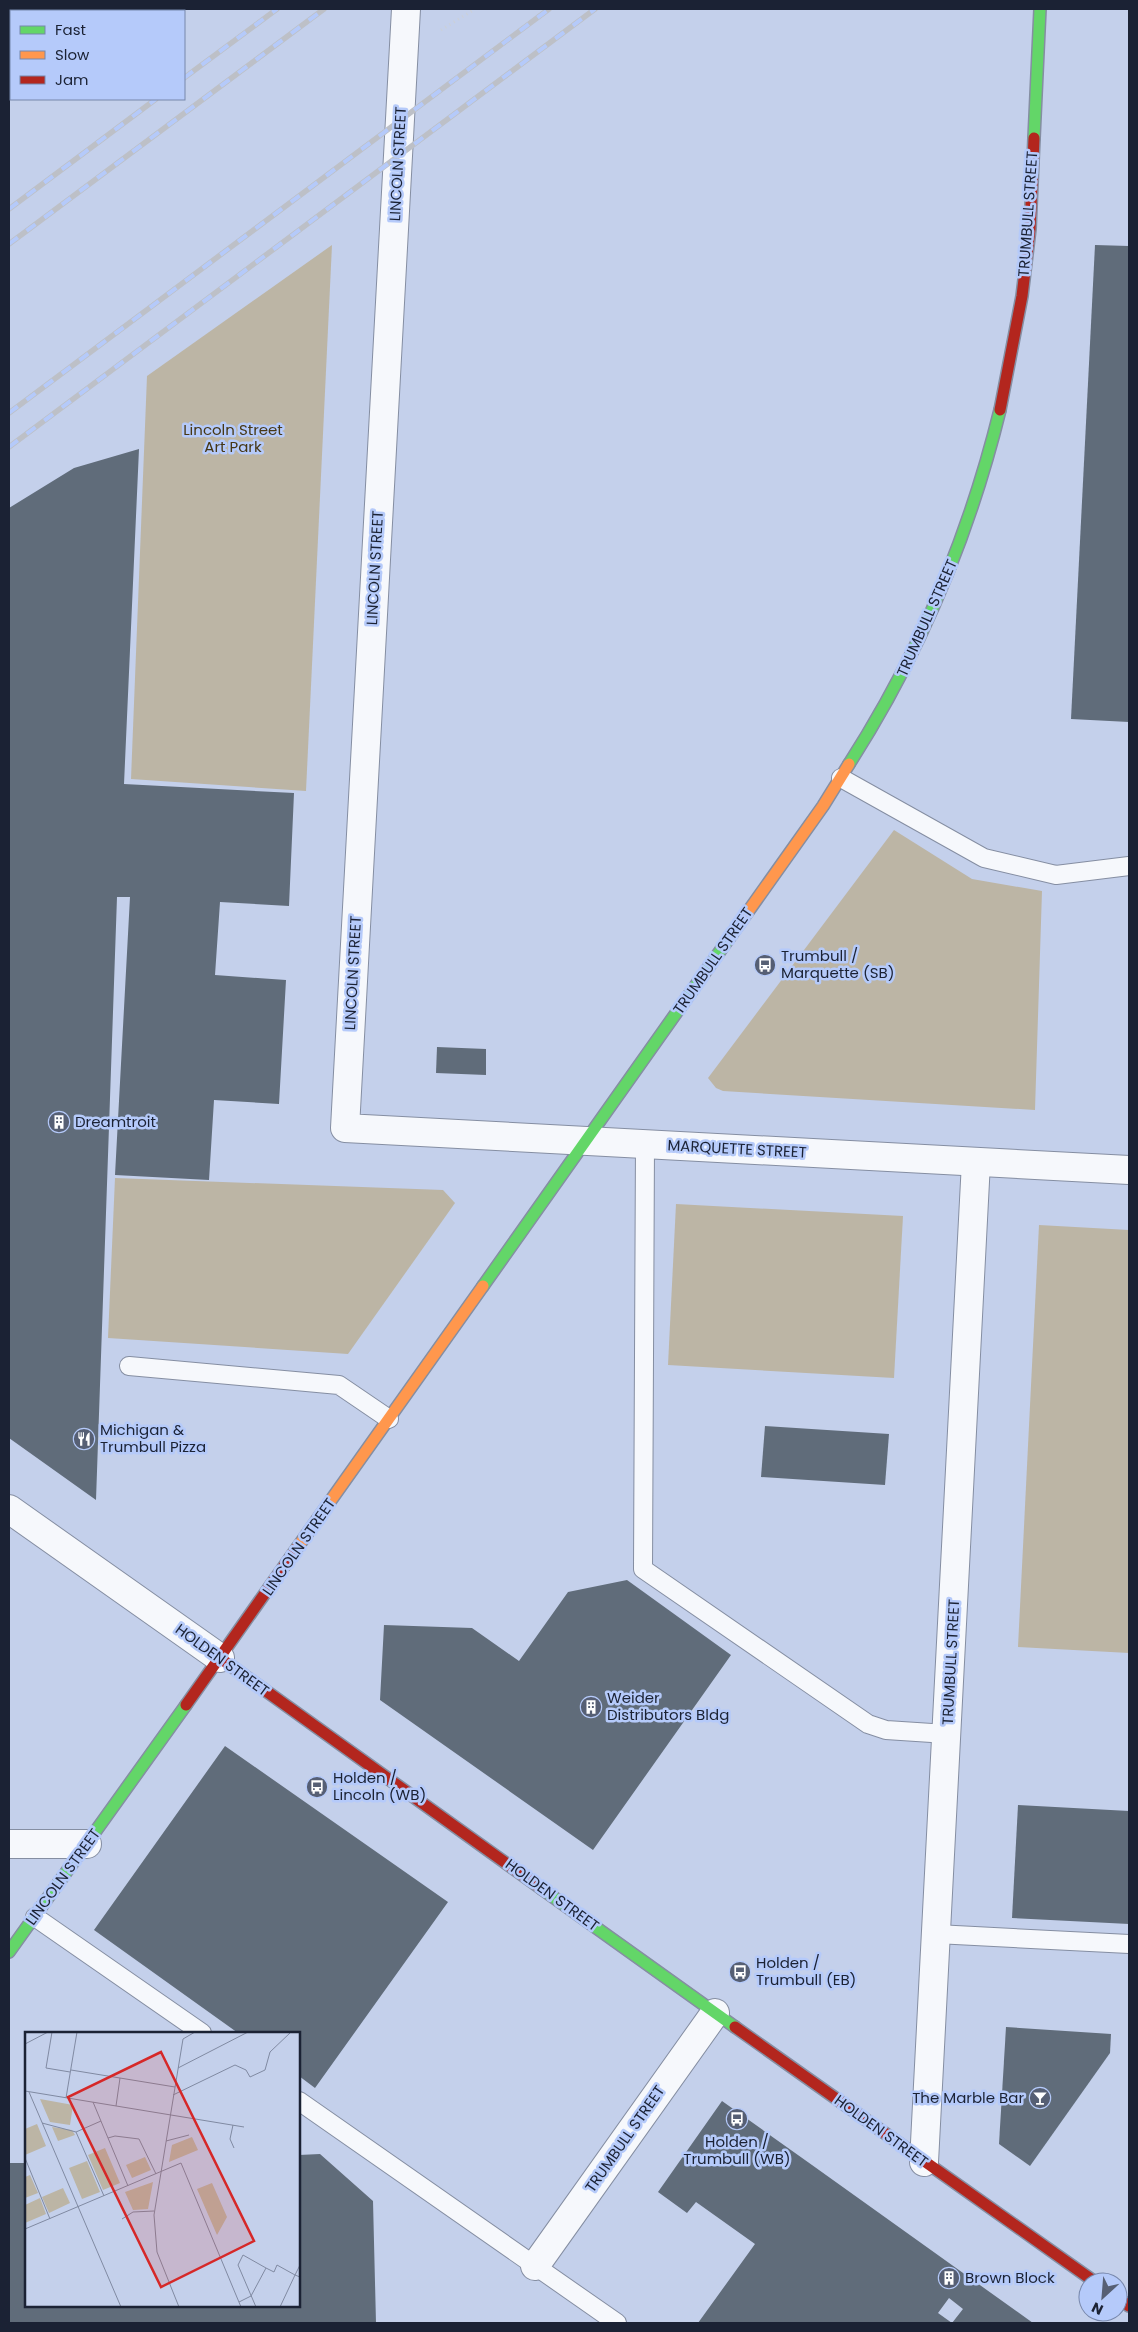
<svg xmlns="http://www.w3.org/2000/svg" width="1138" height="2332" font-family="Poppins,sans-serif">
<style>
.green{fill:#bcb5a5}
.building{fill:#606c7a;fill-rule:evenodd}
.lines{fill:none;stroke-linecap:round;stroke-linejoin:round}
.lane-casing{stroke:#858ea2;stroke-width:20}
.street-casing{stroke:#858ea2;stroke-width:30}
.fast-casing{stroke:#858ea2;stroke-width:14}
.slow-casing{stroke:#858ea2;stroke-width:14}
.jam-casing{stroke:#858ea2;stroke-width:14}
.path{stroke:#ccd0d7;stroke-width:3;stroke-dasharray:1 4;stroke-linecap:butt}
.lane{stroke:#f6f8fc;stroke-width:18}
.street{stroke:#f6f8fc;stroke-width:28}
.fast{stroke:#63d668;stroke-width:11}
.slow{stroke:#ff974d;stroke-width:11}
.jam{stroke:#b3261e;stroke-width:11}
.rail-casing{stroke:#bdc0c7;stroke-width:5.5}
.rail{stroke:#b5cafa;stroke-width:4;stroke-dasharray:11;stroke-linecap:butt}
.labels{text-anchor:middle;stroke-width:5;stroke-linejoin:round;paint-order:stroke}
.street-label{font-size:15px;fill:#1b2234;stroke:#b5cafa}
.park-label{font-size:15px;fill:#463715;stroke:#b5cafa}
.poi-label{font-size:15px;fill:#1b2234;stroke:#b5cafa;text-anchor:start}
.inset-road{fill:none;stroke:#808aa2;stroke-width:1}
.view{fill:#d62828;fill-opacity:0.15;stroke:#d62828;stroke-width:2.5}
.inset-edge{fill:none;stroke:#1b2234;stroke-width:2.5}
</style>
<rect width="100%" height="100%" fill="#c4d0eb"/>
<g class="green">
<path d="M332 245 306 791 131 779 147 376Z"/>
<path d="M894 830 972 879 1042 891 1035 1110 723 1091 716 1088 708 1078Z"/>
<path d="M115 1178 443 1190 455 1203 348 1354 108 1338Z"/>
<path d="M676 1204 903 1216 894 1378 668 1365Z"/>
<path d="M1039 1225 1129 1230V1653L1018 1647Z"/>
</g>
<g class="building">
<path d="M9 9H91L93 11H11V92L9 94Z"/>
<path d="M1095 245 1129 246V722L1071 719Z"/>
<path d="M139 449 124 784 294 793 289 906 220 902 215 975 286 980 279 1104 214 1100 209 1180 115 1175 130 897H117L96 1500 9 1438V508L74 468Z"/>
<path d="M437 1047 486 1049V1075L436 1073Z"/>
<path d="M765 1426 889 1434 885 1485 761 1477Z"/>
<path d="M627 1580 731 1655 593 1850 380 1700 384 1625 472 1628 519 1661 568 1592Z"/>
<path d="M225 1746 448 1902 315 2088 299 2076V2033H238L94 1930Z"/>
<path d="M1018 1805 1129 1811V1924L1012 1918Z"/>
<path d="M1006 2027 1111 2034 1110 2053 1030 2166 999 2144Z"/>
<path d="M722 2101 812 2165 1033 2323H698L755 2244 696 2202 687 2213 658 2192ZM949 2298 963 2309 952 2323 938 2313Z"/>
<path d="M320 2154 373 2201 376 2323H9V2163H26V2306H299V2155Z"/>
</g>
<g class="lines">
<g class="lane-casing">
<g id="lane">
<path d="M841 778 984 858 1056 875 1129 866"/>
<path d="M645 1144 643 1569 868 1724 886 1730 947 1734"/>
<path d="M129 1366 339 1385 389 1419"/>
<path d="M35 1917 202 2033"/>
<path d="M936 1934 1129 1944"/>
<path d="M299 2101 617 2323"/>
</g>
</g>
<g class="street-casing">
<g id="street">
<path d="M406 9 345 1128 1129 1170"/>
<path d="M9 1509 220 1658"/>
<path d="M9 1844H87"/>
<path d="M924 2162 976 1162"/>
<path d="M535 2266 715 2013"/>
</g>
</g>
<g class="fast-casing">
<g id="fast">
<path d="M1034 138 1040 9"/>
<path d="M849 764C919 655 969 536 1000 410"/>
<path d="M483 1286 730 937"/>
<path d="M542 1889 735 2027"/>
<path d="M9 1952 186 1705"/>
</g>
</g>
<g class="slow-casing">
<g id="slow">
<path d="M730 937 823 806 849 764"/>
<path d="M297 1548 483 1286"/>
</g>
</g>
<g class="jam-casing">
<g id="jam">
<path d="M1000 410 1022 296 1030 229 1034 138"/>
<path d="M220 1658 542 1889"/>
<path d="M186 1705 297 1548"/>
<path d="M735 2027 1095 2282"/>
<path d="M1118 2298 1129 2306"/>
</g>
</g>
<path class="path" d="M441 30 475 9"/>
<use href="#lane" class="lane"/>
<use href="#street" class="street"/>
<use href="#fast" class="fast"/>
<use href="#slow" class="slow"/>
<use href="#jam" class="jam"/>
<g class="rail-casing">
<g id="rail">
<path d="M184 78 277 9"/>
<path d="M9 209 156 99"/>
<path d="M9 244 324 9"/>
<path d="M9 413 549 9"/>
<path d="M9 447 595 9"/>
</g>
</g>
<use href="#rail" class="rail"/>
</g>
<defs>
<g id="bus-disc" transform="scale(1.125)"><circle r="9.5" fill="#565f74" stroke="#b5cafa"/><path d="M-5-6H5V4H4V6H2V4H-2V6H-4V4H-5ZM-3.5-4V0h7V-4ZM-3.5 1.2v1.5H-2V1.2ZM2 1.2v1.5H3.5V1.2Z" fill="#fff"/></g>
<g id="building-disc" transform="scale(1.125)"><circle r="9.5" fill="#565f74" stroke="#b5cafa"/><path d="M-4-6H4V6H1V3H-1V6H-4ZM-2.5-4.3h1.7v1.8h-1.7ZM.8-4.3h1.7v1.8H.8ZM-2.5-1h1.7V.8h-1.7ZM.8-1h1.7V.8H.8Z" fill="#fff"/></g>
<g id="restaurant-disc" transform="scale(1.125)"><circle r="9.5" fill="#565f74" stroke="#b5cafa"/><path d="M-5-6h1v4h1v-4h1v4h1v-4h1v5L-1.5 .5V6h-2V.5L-5-1ZM5-6V6H3V1.5H1.5Q1.5-4 5-6Z" fill="#fff"/></g>
<g id="bar-disc" transform="scale(1.125)"><circle r="9.5" fill="#565f74" stroke="#b5cafa"/><path d="M-6-5H6L.8 .8V4.5H3.5V6h-7V4.5H-.8V.8Z" fill="#fff"/></g>
</defs>
<g fill-rule="evenodd">
<use href="#bus-disc" x="765" y="965"/>
<use href="#building-disc" x="59" y="1122"/>
<use href="#restaurant-disc" x="84" y="1439"/>
<use href="#building-disc" x="591" y="1707"/>
<use href="#bus-disc" x="317" y="1787"/>
<use href="#bus-disc" x="740" y="1972"/>
<use href="#bar-disc" x="1040" y="2098"/>
<use href="#bus-disc" x="737" y="2119"/>
<use href="#building-disc" x="949" y="2278"/>
</g>
<g class="labels">
<g class="street-label">
<text transform="translate(398 164) rotate(-87)" y="5">LINCOLN STREET</text>
<text transform="translate(1028 214) rotate(-86)" y="5">TRUMBULL STREET</text>
<text transform="translate(375 568) rotate(-87)" y="5">LINCOLN STREET</text>
<text transform="translate(927 618) rotate(-66)" y="5">TRUMBULL STREET</text>
<text transform="translate(713 961) rotate(-55)" y="5">TRUMBULL STREET</text>
<text transform="translate(353 973) rotate(-87)" y="5">LINCOLN STREET</text>
<text transform="translate(737 1149) rotate(3)" y="5">MARQUETTE STREET</text>
<text transform="translate(299 1547) rotate(-55)" y="5">LINCOLN STREET</text>
<text transform="translate(222 1660) rotate(36)" y="5">HOLDEN STREET</text>
<text transform="translate(951 1662) rotate(-87)" y="5">TRUMBULL STREET</text>
<text transform="translate(63 1877) rotate(-54)" y="5">LINCOLN STREET</text>
<text transform="translate(552 1895) rotate(36)" y="5">HOLDEN STREET</text>
<text transform="translate(881 2131) rotate(36)" y="5">HOLDEN STREET</text>
<text transform="translate(625 2139) rotate(-55)" y="5">TRUMBULL STREET</text>
</g>
<g class="park-label">
<text x="233" y="435">Lincoln Street<tspan x="233" dy="17">Art Park</tspan></text>
</g>
<g class="poi-label">
<text x="781" y="961">Trumbull /<tspan x="781" dy="17">Marquette (SB)</tspan></text>
<text x="75" y="1127">Dreamtroit</text>
<text x="100" y="1435">Michigan &amp;<tspan x="100" dy="17">Trumbull Pizza</tspan></text>
<text x="607" y="1703">Weider<tspan x="607" dy="17">Distributors Bldg</tspan></text>
<text x="333" y="1783">Holden /<tspan x="333" dy="17">Lincoln (WB)</tspan></text>
<text x="756" y="1968">Holden /<tspan x="756" dy="17">Trumbull (EB)</tspan></text>
<text x="1024" y="2103" text-anchor="end">The Marble Bar</text>
<text x="737" y="2147" text-anchor="middle">Holden /<tspan x="737" dy="17">Trumbull (WB)</tspan></text>
<text x="965" y="2283">Brown Block</text>
</g>
</g>
<g transform="translate(25 2032)">
<rect width="275" height="275" fill="#c4d0eb"/>
<path d="M15 67 48 73 45 93 25 90ZM12 92 21 114 0 123V97ZM27 95 47 98 50 103 33 109ZM167 105 173 118 144 130 147 113ZM80 116 95 151 78 158 63 123ZM120 125 126 138 107 146 101 133ZM62 129 75 160 57 167 44 136ZM5 143 13 161 0 166V145ZM128 150 123 177 108 178 100 160ZM187 151 202 185 192 203 172 157ZM38 156 45 171 24 181 17 165ZM15 166 21 182 0 191V173Z" fill="#bcb5a5"/>
<path class="inset-road" d="M27 0 21 36 45 40M0 12 23 0M153 36 223 0M46 38 150 55M0 59 219 95M4 60 96 275M148 63 210 33 221 38 225 45 240 38 245 20 266 0M41 66 52 0M68 70 103 154M91 74 95 46M76 89 51 100 79 164M17 91 51 100M208 93 205 107 209 116M83 106 90 104 114 107 131 142M141 109 164 103M0 126 25 187M97 187 108 180 129 179M0 197 156 131 216 275M275 233 270 243 275 245M214 270 226 264 241 236 249 240 252 233 270 243 255 275M154 275 132 220 129 183 158 7 170 0M231 275 213 233 218 223 241 236"/>
<path class="view" d="M136 20 229 209 136 255 43 65Z"/>
<rect width="275" height="275" class="inset-edge"/>
</g>
<rect width="1138" height="2332" fill="none" stroke="#1b2234" stroke-width="20"/>
<rect x="10" y="10" width="175" height="90" fill="#b5cafa" stroke="#7787ab"/>
<rect x="20" y="26" width="25" height="8" fill="#63d668" stroke="#7787ab"/>
<text x="55" y="35" font-size="15" fill="#1b2234">Fast</text>
<rect x="20" y="51" width="25" height="8" fill="#ff974d" stroke="#7787ab"/>
<text x="55" y="60" font-size="15" fill="#1b2234">Slow</text>
<rect x="20" y="76" width="25" height="8" fill="#b3261e" stroke="#7787ab"/>
<text x="55" y="85" font-size="15" fill="#1b2234">Jam</text>
<g transform="translate(1103 2297) rotate(206)"><circle r="24" fill="#b5cafa" stroke="#7787ab"/>
<path d="M0-4L9 19L0 12L-9 19Z" fill="#565f74"/>
<text y="-8" font-size="14" font-weight="bold" text-anchor="middle" fill="#1b2234">N</text>
</g>
</svg>
